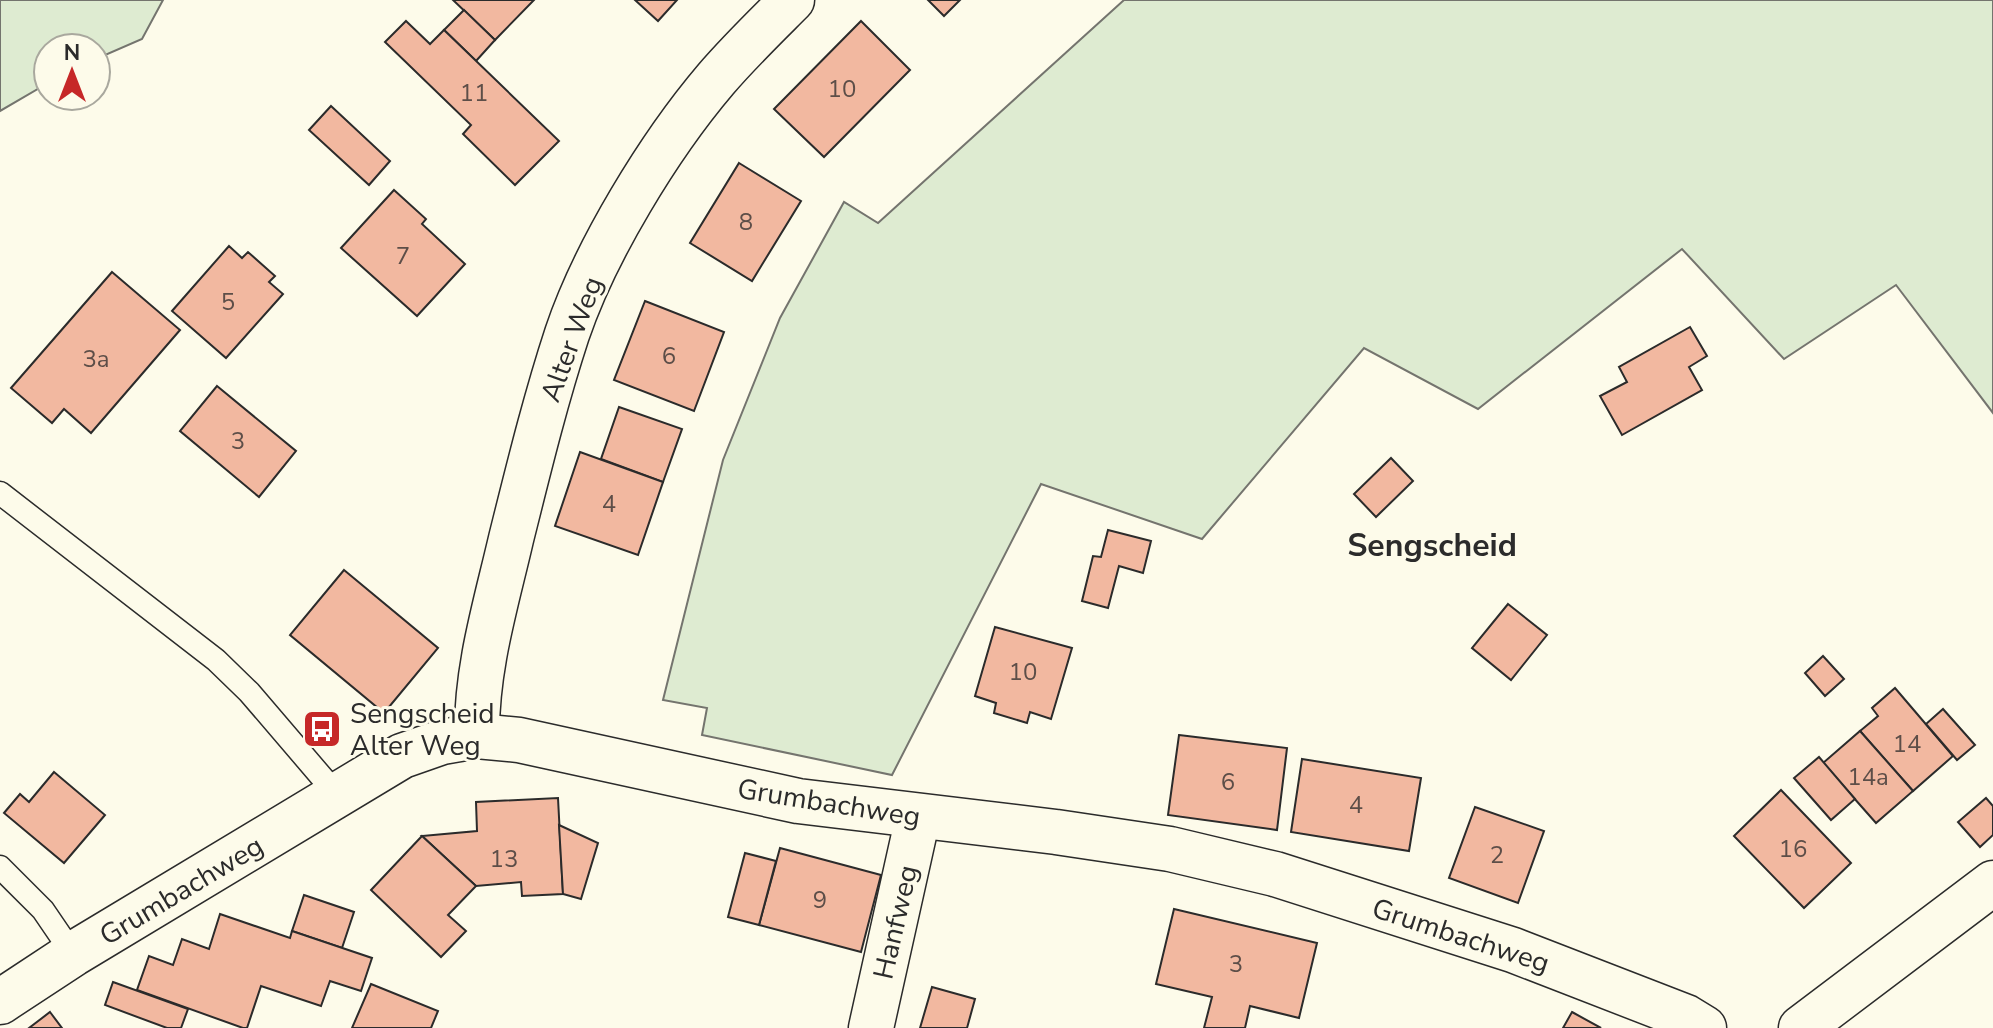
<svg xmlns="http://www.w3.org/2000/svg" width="1993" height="1028" font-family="'Nunito Sans',sans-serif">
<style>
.green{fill:#deebd1;stroke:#74746e;stroke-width:2}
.building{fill:#f2b8a0;stroke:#2b2b2b;stroke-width:2}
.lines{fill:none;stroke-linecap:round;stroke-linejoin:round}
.lane-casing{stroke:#2b2b2b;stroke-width:25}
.street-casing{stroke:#2b2b2b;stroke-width:47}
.lane{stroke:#fdfbea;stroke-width:22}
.street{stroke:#fdfbea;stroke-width:44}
.labels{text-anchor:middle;stroke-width:6;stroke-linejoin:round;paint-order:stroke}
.number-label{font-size:24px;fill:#5d4e48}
.street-label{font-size:28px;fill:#2b2b2b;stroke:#fdfbea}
.poi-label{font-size:28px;fill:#2b2b2b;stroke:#fdfbea;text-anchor:start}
.quarter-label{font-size:32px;font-weight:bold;fill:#2b2b2b;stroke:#fdfbea}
</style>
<rect width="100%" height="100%" fill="#fdfbea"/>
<g class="green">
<path d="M0 0H163L142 39 96 59V48H48V83L0 111Z"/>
<path d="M1124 0H1993V413L1896 285 1784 359 1682 249 1478 409 1364 348 1202 539 1041 484 892 775 702 735 707 708 663 700 723 460 780 318 844 202 878 223Z"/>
</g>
<g class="building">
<path d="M453 0H534L495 40Z"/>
<path d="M635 0H677L658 21Z"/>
<path d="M928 0H960L944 16Z"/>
<path d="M464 10 495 40 476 61 444 30Z"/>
<path d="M406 21 430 44 444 30 559 141 515 185 463 134 471 125 385 42Z"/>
<path d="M861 21 910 70 824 157 774 109Z"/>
<path d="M331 106 390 161 369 185 309 130Z"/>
<path d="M739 163 801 201 752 281 690 243Z"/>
<path d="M394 190 426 219 422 224 465 264 417 316 341 248Z"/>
<path d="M229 246 242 258 248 252 275 276 269 282 283 294 226 358 172 311Z"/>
<path d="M112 272 180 330 91 433 64 409 52 423 11 388Z"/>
<path d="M645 301 724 332 694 411 614 380Z"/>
<path d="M1690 327 1707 356 1689 367 1702 390 1622 435 1600 396 1627 382 1619 367Z"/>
<path d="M217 386 296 451 259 497 180 431Z"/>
<path d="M619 407 682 429 663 482 601 459Z"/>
<path d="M580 452 663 482 638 555 555 526Z"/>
<path d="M1391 458 1413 481 1376 517 1354 494Z"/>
<path d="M1108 530 1151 541 1143 573 1119 566 1108 608 1082 601 1093 556 1101 557Z"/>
<path d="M344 570 438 648 384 713 290 635Z"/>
<path d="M1508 604 1547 635 1511 680 1472 648Z"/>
<path d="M995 627 1072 648 1051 719 1030 712 1027 723 994 713 996 703 975 696Z"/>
<path d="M1823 656 1844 679 1825 696 1805 673Z"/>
<path d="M1895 688 1953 756 1913 791 1860 731 1878 716 1872 708Z"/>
<path d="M1943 709 1975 745 1957 760 1926 724Z"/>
<path d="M1860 731 1913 791 1876 823 1823 763Z"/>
<path d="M1179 735 1287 748 1277 830 1168 815Z"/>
<path d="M1819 757 1855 799 1831 820 1794 778Z"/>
<path d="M1302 759 1421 778 1409 851 1291 832Z"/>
<path d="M54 772 105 815 64 863 4 813 20 794 29 802Z"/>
<path d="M1781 790 1851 863 1804 908 1734 836Z"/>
<path d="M558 798 563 894 522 896 521 882 476 886 422 836 477 831 476 802Z"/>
<path d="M1986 798 1993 806V835L1980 847 1958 822Z"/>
<path d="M1475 807 1544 831 1518 903 1449 878Z"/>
<path d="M559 825 598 843 581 899 563 894Z"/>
<path d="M422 836 476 886 448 915 466 931 441 957 371 890Z"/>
<path d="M780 848 881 875 861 952 759 925Z"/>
<path d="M745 853 776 861 759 925 728 917Z"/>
<path d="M304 895 354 912 342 948 292 931Z"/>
<path d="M1174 909 1317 943 1299 1018 1250 1006 1245 1028H1204L1212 997 1156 984Z"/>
<path d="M220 914 290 938 292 931 372 958 361 991 330 981 321 1006 261 986 247 1028H243L137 990 149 956 173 965 182 939 209 949Z"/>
<path d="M113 982 188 1009 181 1028H167L105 1005Z"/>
<path d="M371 984 438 1011 431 1028H352Z"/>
<path d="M932 987 975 999 967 1028H920Z"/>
<path d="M50 1012 62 1028H29Z"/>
<path d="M1572 1012 1601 1028H1563Z"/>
</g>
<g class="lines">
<g class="lane-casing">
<g id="lane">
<path d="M0 493 216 660 249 692 338 796"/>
<path d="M0 867 43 910 73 954"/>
</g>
</g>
<g class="street-casing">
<g id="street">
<path d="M477 736C476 668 496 604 511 539 528 471 545 401 567 334 595 251 659 146 716 79 740 51 766 26 792 0"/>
<path d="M0 1002 73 954 402 756 442 742 477 736 519 740 798 801 1056 832 1170 849 1275 874 1513 950 1686 1017 1704 1028"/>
<path d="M871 1028 918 817"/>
<path d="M1801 1028 1993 883"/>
</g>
</g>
<use href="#lane" class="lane"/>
<use href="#street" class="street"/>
</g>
<defs>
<g id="bus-square" transform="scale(2)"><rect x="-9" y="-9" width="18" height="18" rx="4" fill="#c62828" stroke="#fdfbea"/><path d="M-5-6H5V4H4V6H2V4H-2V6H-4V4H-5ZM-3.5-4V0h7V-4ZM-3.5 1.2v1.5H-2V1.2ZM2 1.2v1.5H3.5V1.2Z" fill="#fff"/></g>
</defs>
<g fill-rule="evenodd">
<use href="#bus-square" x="322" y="729"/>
</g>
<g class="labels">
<g class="number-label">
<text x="842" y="97">10</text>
<text x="474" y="101">11</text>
<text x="746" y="230">8</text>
<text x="403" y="264">7</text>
<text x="228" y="310">5</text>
<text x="669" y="364">6</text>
<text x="96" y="367">3a</text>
<text x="238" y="449">3</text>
<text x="609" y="512">4</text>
<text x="1023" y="680">10</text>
<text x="1907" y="752">14</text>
<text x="1868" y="785">14a</text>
<text x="1228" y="790">6</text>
<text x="1356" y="813">4</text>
<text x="1793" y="857">16</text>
<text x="1497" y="863">2</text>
<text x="504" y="867">13</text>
<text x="820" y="908">9</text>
<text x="1236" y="972">3</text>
</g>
<g class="street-label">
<text transform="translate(571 339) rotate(-70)" y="10">Alter Weg</text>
<text transform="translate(829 802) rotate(9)" y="10">Grumbachweg</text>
<text transform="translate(181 890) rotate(-31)" y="10">Grumbachweg</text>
<text transform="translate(895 922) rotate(-77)" y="10">Hanfweg</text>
<text transform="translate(1461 935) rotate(18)" y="10">Grumbachweg</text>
</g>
<g class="poi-label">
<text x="350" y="723">Sengscheid<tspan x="350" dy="32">Alter Weg</tspan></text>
</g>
<g class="quarter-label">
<text x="1432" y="556">Sengscheid</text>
</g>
</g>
<g transform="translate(72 72)"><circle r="38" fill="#fdfbea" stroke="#a9a89e" stroke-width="2"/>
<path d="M0-6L14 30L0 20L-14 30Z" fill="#c62828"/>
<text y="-12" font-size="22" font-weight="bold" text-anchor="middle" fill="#2b2b2b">N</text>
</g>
</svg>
